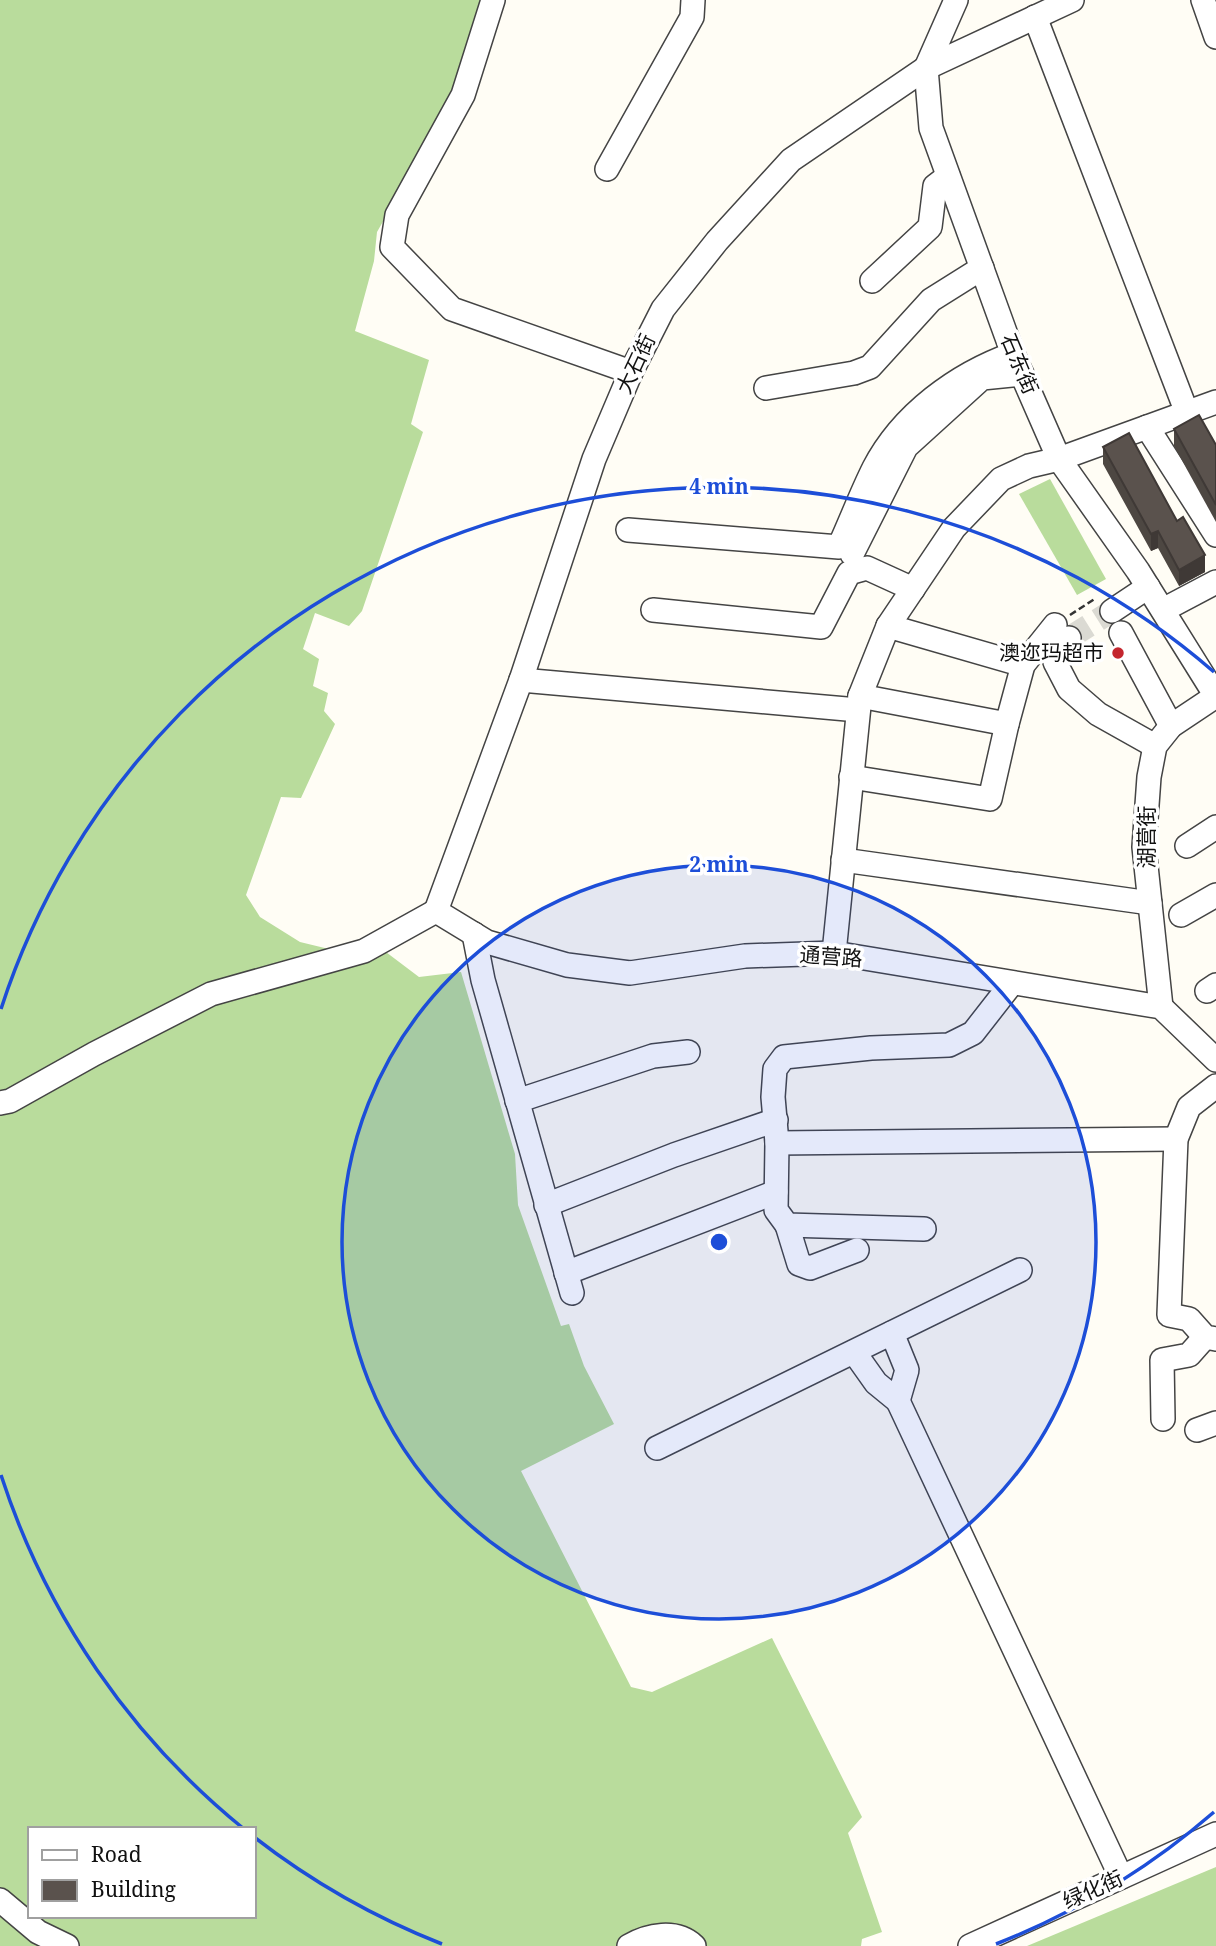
<svg xmlns="http://www.w3.org/2000/svg" width="1216" height="1946" font-family="'Noto Serif','Noto Sans SC',serif">
<style>
.forest{fill:#b9dc9c;fill-rule:evenodd}
.lines{fill:none;stroke-linecap:round;stroke-linejoin:round}
.minor-tunnel{stroke:#dbdad3;stroke-width:23;stroke-dasharray:23 11;stroke-linecap:butt}
.minor-casing{stroke:#444;stroke-width:26}
.path{stroke:#333;stroke-width:2.5;stroke-dasharray:7 3.5;stroke-linecap:butt}
.minor{stroke:#fff;stroke-width:23}
.wall{fill:#4d4742}
.shaded-wall{fill:#3f3936}
.building{fill:#5a524d;stroke:#3f3936;stroke-width:2}
.ring{fill:none;stroke:#1d4ed8;stroke-width:3.5}
.poi-dot{fill:#c4262e;stroke:#fff;stroke-width:2.5}
.labels{text-anchor:middle;stroke-width:7;stroke-linejoin:round;paint-order:stroke}
.street-label{font-size:21px;fill:#111;stroke:#fff}
.poi-label{font-size:21px;fill:#111;stroke:#fff;text-anchor:end}
.centre{fill:#1d4ed8;stroke:#fff;stroke-width:3.5}
.ring-label{font-size:21px;text-anchor:middle;font-weight:bold;fill:#1d4ed8;stroke:#fff;stroke-width:7;stroke-linejoin:round;paint-order:stroke}
</style>
<rect width="100%" height="100%" fill="#fffdf5"/>
<g class="forest">
<path d="M0 0H485L451 102 377 232 374 261 355 331 429 360 411 424 423 432 362 611 349 626 315 613 303 649 319 659 313 686 328 693 324 711 335 724 301 798 281 797 246 895 260 917 300 942 333 950 370 940 419 977 461 972 515 1154 518 1205 561 1326 569 1324 584 1366 614 1424 521 1471 631 1687 652 1692 772 1638 862 1817 848 1833 882 1932 862 1939 861 1946H0ZM30 1829H254V1916H30Z"/>
<path d="M1050 479 1106 579 1077 595 1019 494Z"/>
<path d="M1216 1867V1946H1027Z"/>
</g>
<g class="lines">
<path class="minor-tunnel" d="M1069 638 1112 611"/>
<g class="minor-casing">
<g id="minor">
<path d="M493 0 463 95 397 215 392 247 452 309 631 372"/>
<path d="M956 0 926 68 931 128 1013 354 1059 459 1138 571 1216 696"/>
<path d="M1203 0 1216 37"/>
<path d="M1035 17 1187 413"/>
<path d="M607 169 692 17 693 0"/>
<path d="M872 281 930 227 935 186 948 176"/>
<path d="M766 388 854 373 870 367 931 300 982 268"/>
<path d="M1147 427 1216 535"/>
<path d="M628 530 839 547C851 521 861 494 874 468 902 414 957 374 1013 354"/>
<path d="M852 554 906 447 982 378 1022 374"/>
<path d="M653 610 821 627 849 573 867 568 913 589"/>
<path d="M1163 610 1216 582"/>
<path d="M1112 611 1148 587"/>
<path d="M888 626 1023 665"/>
<path d="M1121 633 1171 726"/>
<path d="M1069 638 1058 644 1055 662 1069 689 1098 714 1155 746"/>
<path d="M521 680 858 710"/>
<path d="M860 696 1007 724 1023 665 1055 625"/>
<path d="M851 777 990 799 1007 724"/>
<path d="M1187 846 1216 827"/>
<path d="M843 860 1150 903"/>
<path d="M436 911 521 680 594 459 631 372 663 309 717 241 791 160 926 68 1072 0"/>
<path d="M436 911 487 942 567 965 630 973 745 956 834 953 1161 1007 1216 1060"/>
<path d="M1181 915 1216 895"/>
<path d="M474 934 483 980 572 1293"/>
<path d="M834 953 860 696 888 626 954 528 1001 479 1029 466 1059 459 1216 402"/>
<path d="M1207 991 1216 985"/>
<path d="M1161 1007 1144 847 1149 777 1155 746 1171 726 1216 696"/>
<path d="M1216 1086 1189 1107 1176 1139 1169 1315 1189 1319 1205 1337 1216 1339"/>
<path d="M517 1101 653 1056 688 1052"/>
<path d="M0 1103 10 1101 94 1054 211 994 364 951 436 911"/>
<path d="M777 1143 1176 1139"/>
<path d="M546 1205 674 1155 776 1120"/>
<path d="M787 1225 799 1264 810 1268 857 1250"/>
<path d="M924 1229 787 1225 776 1210 777 1143 773 1097 775 1069 784 1057 871 1048 949 1045 973 1033 1012 983"/>
<path d="M566 1273 776 1192"/>
<path d="M854 1352 876 1383 898 1401 907 1370 892 1333"/>
<path d="M898 1401 1121 1877"/>
<path d="M1163 1419 1162 1360 1189 1355 1205 1337"/>
<path d="M1197 1430 1216 1423"/>
<path d="M657 1448 1020 1270"/>
<path d="M0 1900 38 1932 67 1946"/>
<path d="M629 1946C648 1935 676 1929 694 1946"/>
<path d="M970 1946 1216 1834"/>
</g>
</g>
<path class="path" d="M1070 615 1096 598"/>
<use href="#minor" class="minor"/>
</g>
<g class="wall">
<path d="M1174 429 1216 445V522L1174 446Z"/>
<path d="M1103 447 1205 572 1179 586 1158 548 1151 551 1103 464Z"/>
</g>
<g class="shaded-wall">
<path d="M1158 531V548L1151 551V534Z"/>
<path d="M1205 555V572L1179 586V570Z"/>
</g>
<g class="building">
<path d="M1199 415 1216 445V505L1174 429Z"/>
<path d="M1129 433 1177 521 1183 517 1205 555 1179 570 1158 531 1151 534 1103 447Z"/>
</g>
<circle cx="719" cy="1242" r="377" fill="#1d4ed8" fill-opacity=".12"/>
<g class="ring">
<circle cx="719" cy="1242" r="377"/>
<path d="M1214 1812A755 755 0 0 1 996 1944M442 1944A755 755 0 0 1 254 1837M244 1829A755 755 0 0 1 1 1475M1 1009A755 755 0 0 1 1214 672"/>
</g>
<circle class="poi-dot" cx="1118" cy="653" r="7"/>
<g class="labels">
<g class="street-label">
<text transform="translate(636 364) rotate(-65)" y="7">大石街</text>
<text transform="translate(1019 364) rotate(67)" y="7">石东街</text>
<text transform="translate(1147 837) rotate(-90)" y="7">湖营街</text>
<text transform="translate(831 957) rotate(4)" y="7">通营路</text>
<text transform="translate(1093 1890) rotate(-24)" y="7">绿化街</text>
</g>
<g class="poi-label">
<text x="1104" y="660">澳迩玛超市</text>
</g>
</g>
<circle cx="719" cy="1242" r="10" class="centre"/>
<g class="ring-label">
<text x="719" y="494">4 min</text>
<text x="719" y="872">2 min</text>
</g>
<rect x="28" y="1827" width="228" height="91" fill="#ffffff" stroke="#a0a0a0" stroke-width="2"/>
<rect x="42" y="1850" width="35" height="10" fill="#ffffff" stroke="#a0a0a0" stroke-width="2"/>
<text x="91" y="1862" font-size="21" fill="#111111">Road</text>
<rect x="42" y="1880" width="35" height="21" fill="#5a524d" stroke="#a0a0a0" stroke-width="2"/>
<text x="91" y="1897" font-size="21" fill="#111111">Building</text>
</svg>
